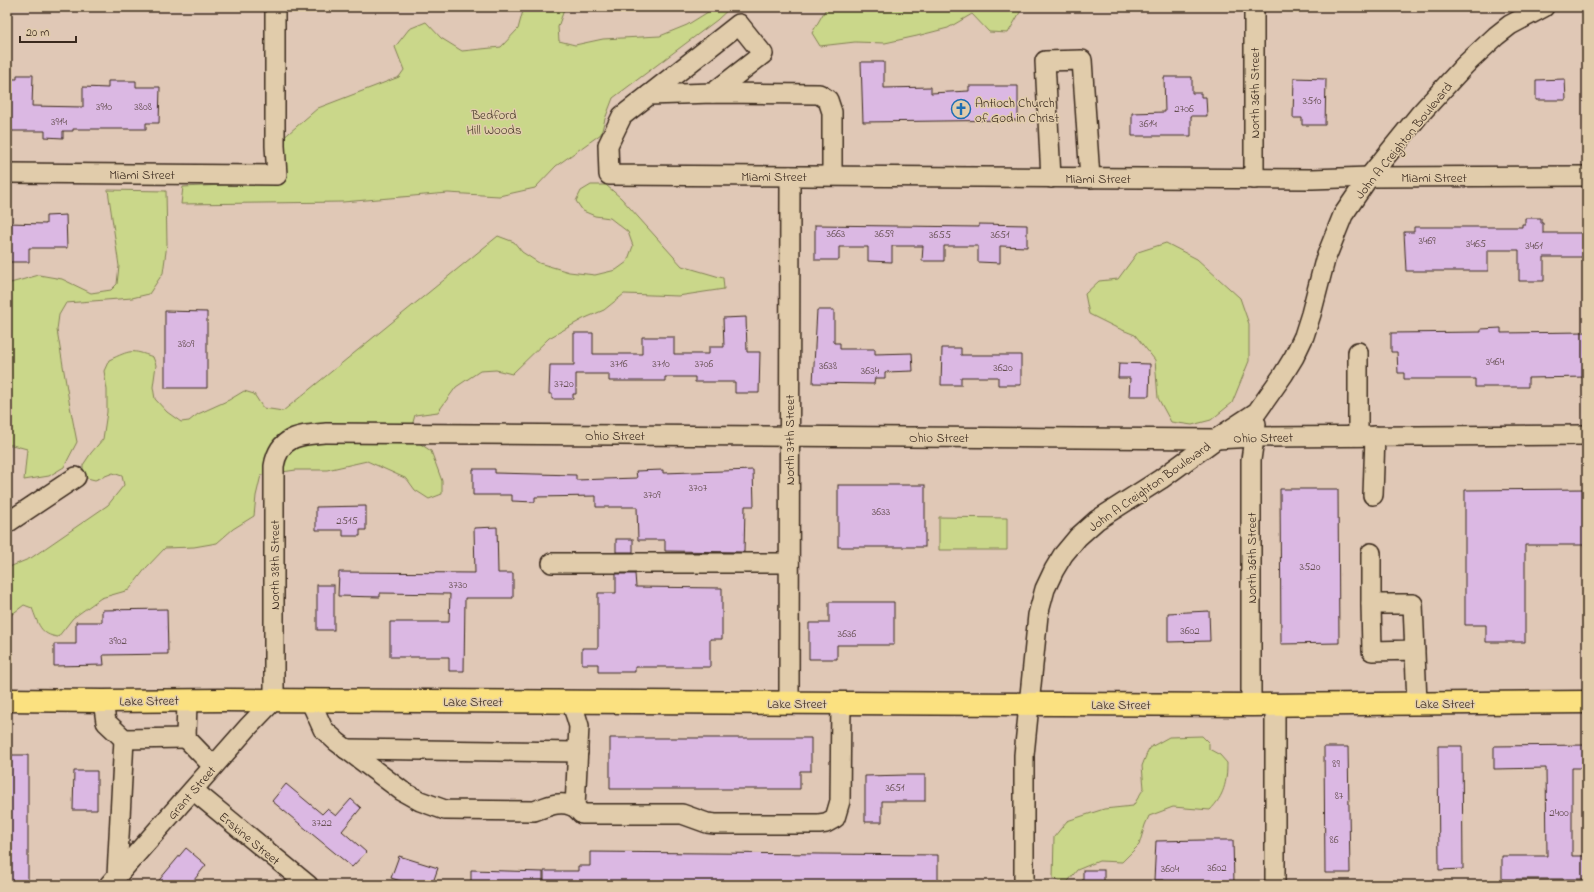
<svg xmlns="http://www.w3.org/2000/svg" width="1594" height="892" font-family="'Indie Flower',sans-serif">
<style>
.green{fill:#cad78a;stroke:#828054}
.building{fill:#dbb8e3;stroke:#3b2a1e}
.lines{fill:none;stroke-linecap:round;stroke-linejoin:round}
.minor-casing{stroke:#3b2a1e;stroke-width:22}
.major-casing{stroke:#3b2a1e;stroke-width:25}
.minor{stroke:#e1ccab;stroke-width:19}
.major{stroke:#fbe180;stroke-width:22}
.labels{text-anchor:middle;stroke-width:3;stroke-linejoin:round;paint-order:stroke}
.number-label{font-size:11px;fill:#634e4f}
.street-label{font-size:13px;fill:#3b2a1e;stroke:#e1ccab}
.poi-label{font-size:13px;fill:#3b2a1e;stroke:#e1ccab;text-anchor:start}
.park-label{font-size:13px;fill:#493b29;stroke:#e1ccab}
</style>
<rect width="100%" height="100%" fill="#e0c8b6"/>
<filter id="ink" filterUnits="userSpaceOnUse"><feTurbulence type="fractalNoise" baseFrequency=".025" numOctaves="2"/><feDisplacementMap in="SourceGraphic" scale="8" xChannelSelector="R" yChannelSelector="G"/><feConvolveMatrix kernelMatrix="1 2 1 2 8 2 1 2 1" color-interpolation-filters="sRGB"/></filter>
<g filter="url(#ink)">
<g class="green">
<path d="M524 7H565L558 27 559 41 575 45 603 39 660 36 687 25 716 7H731L717 20 613 98 605 119 601 134 556 166 535 188 499 196 448 193 343 202 181 204 183 187 283 182 282 139 318 108 399 77 404 70 395 47 409 29 426 22 441 38 462 51 501 47 518 29Z"/>
<path d="M827 7H1023L1008 33 989 32 972 14 948 28 917 36 885 43 855 42 820 46 812 33Z"/>
<path d="M591 185H606L621 198 682 266 723 278 724 289 678 296 624 294 604 310 583 319 549 338 512 374 496 370 480 371 456 387 438 412 415 415 412 426 416 441 431 451 442 481V494L429 499 415 490 407 479 367 461 327 470H296L261 475 256 496 254 516 233 529 217 543 194 547 165 548 146 568 129 590 101 598 73 618 58 637C40 635 38 623 32 608L24 605 7 618V568L31 558 108 505 124 485 122 476 113 473 95 480 83 477V465L91 453 103 439 107 412V390L104 371 109 360C131 350 131 349 153 357L156 365 153 387 155 399 167 412 181 422 189 421 198 414 229 400 244 391 254 394 263 408 283 411 498 236 514 242 522 252 539 263 569 272 595 275 616 270 627 262 633 246 628 232 610 218 595 216 583 211 576 201 581 191Z"/>
<path d="M108 190 166 191 167 244 163 273 149 294 132 298 66 303 59 315 57 330 69 401 77 442 64 467 49 476 24 480 27 449 12 445H7V284L39 275 62 279 91 293 111 290 117 284 119 266Z"/>
<path d="M1166 243 1197 259 1240 298 1249 324V361L1232 403 1211 420 1192 425 1171 422 1158 398 1155 360 1135 335 1115 327 1089 314 1085 294 1099 281 1118 279 1138 252Z"/>
<path d="M939 517 1007 518V550H939Z"/>
<path d="M1202 736 1209 743V749L1220 755 1227 763C1227 782 1224 796 1210 810L1173 807 1149 816 1145 825 1139 845 1122 862 1099 861 1077 870 1066 884 1053 879 1054 837 1067 821 1104 809 1133 806 1144 788 1142 766 1149 748 1169 737Z"/>
</g>
<g class="building">
<path d="M861 62H884V88L931 87V93L969 91V86H1018V120L863 122Z"/>
<path d="M17 75H33L32 106 83 107V87L108 88V81H136V87H160L159 123H146V129H73V131H63V138L45 137V131H7V79H17Z"/>
<path d="M1164 77H1192V93H1201V97H1206L1207 116H1191V136H1132V113L1165 112Z"/>
<path d="M1294 78 1326 79 1325 125H1302V118H1293Z"/>
<path d="M1565 79 1566 100H1536V80Z"/>
<path d="M66 215 67 248H29V262H7V223L46 224V216Z"/>
<path d="M1525 218H1541V223H1543V233H1587V257H1544V281H1519V250H1488V271H1406L1404 232H1414V227H1522V224H1525Z"/>
<path d="M979 224 1027 225V247L1000 246V263L978 262V246H944V261H922L923 246H892V262L868 261V247H839V260H815V225L979 227Z"/>
<path d="M817 310H834V343H840V349H875V354L912 353 913 371 885 372V378H875L874 384 813 383Z"/>
<path d="M165 311 207 312V388H165Z"/>
<path d="M746 317 747 352H760L759 393H735V382H695V377H665V381H609V374H576V394H573V399H552V394H549L550 365H574V333H593V354H642V337H674V354H709V347H724L723 318Z"/>
<path d="M1501 328V333L1587 332V377L1528 378V387H1475V379H1404V373H1398L1397 352H1391V333L1481 332V329Z"/>
<path d="M942 348H961V355H1021V385H998V377H961V385H941Z"/>
<path d="M1119 363 1150 364 1149 396H1129L1130 378H1118Z"/>
<path d="M473 469H495V473L576 475V480L637 478 636 471 663 470V473L753 470 754 506H745L744 552 665 551V540H638L637 507H596V496L535 497V502L512 501V495H473Z"/>
<rect x="838" y="485" width="87" height="62"/>
<path d="M1280 489H1338L1339 643 1281 644Z"/>
<path d="M1587 489V545H1525V642H1486V625H1465V490Z"/>
<path d="M366 506V530H360V536H343V530H316V507Z"/>
<path d="M497 527 498 573H513V598H465L464 671H449V657H390V622H449L450 594 380 593V597L338 596 339 572 475 573 474 528Z"/>
<rect x="616" y="539" width="17" height="13"/>
<path d="M616 574H635L636 587 722 588V639H710V667H635V672H598V664H582V648H598V593H616Z"/>
<rect x="317" y="585" width="17" height="45"/>
<path d="M829 602H894V645H837V659H809V623H829Z"/>
<path d="M167 609 168 654 103 655 104 665 54 666V644H76V622H102V610Z"/>
<path d="M1209 611 1210 641 1168 642V613Z"/>
<path d="M610 738H811V771H800V789H610Z"/>
<path d="M1587 745V768H1572V856H1587V879H1502V856H1547L1546 768 1494 769V746Z"/>
<path d="M1438 746H1462L1463 869 1439 870Z"/>
<path d="M1324 747H1348L1350 873H1325Z"/>
<rect x="7" y="755" width="21" height="130"/>
<path d="M74 771H97V810H73Z"/>
<path d="M908 775H925V801H882V822H865V776Z"/>
<path d="M286 784 322 814 327 809 336 816 351 799 361 808 342 831 366 852 352 867 272 801Z"/>
<path d="M1203 840H1233L1234 884 1164 885V880H1154L1156 841Z"/>
<path d="M186 848 206 865 190 885H155Z"/>
<path d="M590 852 938 855V885H544V871H578V866H590Z"/>
<path d="M399 856 438 868 432 885H404V882L391 878Z"/>
<path d="M471 870 543 872V885H471Z"/>
<rect x="1083" y="870" width="21" height="15"/>
</g>
<g class="lines">
<g class="minor-casing">
<g id="minor">
<path d="M649 95 739 24 763 54 713 93"/>
<path d="M7 173 277 175 275 146V7"/>
<path d="M832 176V112L828 100 819 94 713 93 649 95 622 116 608 145 609 175 1312 179 1369 177 1587 176"/>
<path d="M1051 178 1045 61 1082 60 1090 178"/>
<path d="M1254 179V7"/>
<path d="M1358 352V436"/>
<path d="M1373 495 1375 436"/>
<path d="M7 523 76 477"/>
<path d="M1371 553V604"/>
<path d="M552 563H789"/>
<path d="M1415 650 1372 651 1371 604H1413L1417 703"/>
<path d="M187 700 186 738 213 766"/>
<path d="M310 700 323 729 337 742 402 791 420 801 445 810 534 811C546 807 560 800 572 806 576 807 579 811 582 814H682L707 823 715 824H819L826 823 835 818 840 801 841 703"/>
<path d="M103 701 106 722 124 739 186 738"/>
<path d="M571 702 576 716 579 726 575 807"/>
<path d="M789 703 790 176"/>
<path d="M1251 705V460L1256 424"/>
<path d="M346 749 578 752"/>
<path d="M193 790 308 885"/>
<path d="M117 876 124 739"/>
<path d="M109 885 249 726 274 700V466C279 436 300 435 326 433L1216 439 1254 437 1587 435"/>
<path d="M1024 885V755L1038 615 1045 589 1054 570 1063 555 1078 537 1097 520 1161 479 1216 439 1257 412 1283 375 1294 357 1304 336 1311 314 1325 260 1343 215 1369 177 1420 114 1465 65 1496 36 1510 25 1544 7"/>
<path d="M1275 885V705"/>
</g>
</g>
<g class="major-casing">
<path id="major" d="M7 700 103 701 226 700 1251 705 1587 702"/>
</g>
<use href="#minor" class="minor"/>
<use href="#major" class="major"/>
</g>
</g>
<defs>
<g id="church-ring" transform="scale(1)"><circle r="9.5" fill="#e1ccab" stroke="#1f6fb2" stroke-width="1.5"/><path d="M-1.2-6h2.4v3.5h3.3v2.4h-3.3V6h-2.4V-.1h-3.3v-2.4h3.3Z" fill="#1f6fb2"/></g>
</defs>
<g fill-rule="evenodd">
<use href="#church-ring" x="961" y="109"/>
</g>
<g class="labels">
<g class="number-label">
<text x="1312" y="104">3510</text>
<text x="104" y="110">3910</text>
<text x="143" y="110">3808</text>
<text x="1184" y="112">2706</text>
<text x="59" y="125">3914</text>
<text x="1148" y="127">3614</text>
<text x="836" y="237">3663</text>
<text x="884" y="237">3659</text>
<text x="940" y="238">3655</text>
<text x="1000" y="238">3651</text>
<text x="1427" y="244">3469</text>
<text x="1476" y="247">3465</text>
<text x="1534" y="249">3461</text>
<text x="186" y="347">3809</text>
<text x="1495" y="365">3464</text>
<text x="619" y="367">3716</text>
<text x="661" y="367">3710</text>
<text x="704" y="367">3706</text>
<text x="828" y="369">3638</text>
<text x="1003" y="371">3620</text>
<text x="870" y="374">3634</text>
<text x="564" y="387">3720</text>
<text x="698" y="491">3707</text>
<text x="652" y="498">3709</text>
<text x="881" y="515">3633</text>
<text x="347" y="524">2515</text>
<text x="1310" y="570">3520</text>
<text x="458" y="588">3730</text>
<text x="1190" y="634">3602</text>
<text x="847" y="637">3636</text>
<text x="118" y="644">3902</text>
<text x="1336" y="767">89</text>
<text x="895" y="791">3651</text>
<text x="1339" y="799">87</text>
<text x="1559" y="816">2400</text>
<text x="322" y="826">3722</text>
<text x="1334" y="843">86</text>
<text x="1217" y="871">3602</text>
<text x="1170" y="872">3604</text>
</g>
<g class="street-label">
<text transform="translate(1254 93) rotate(-90)" y="5">North 36th Street</text>
<text transform="translate(1403 140) rotate(-51)" y="5">John A Creighton Boulevard</text>
<text x="142" y="179">Miami Street</text>
<text x="774" y="181">Miami Street</text>
<text x="1434" y="182">Miami Street</text>
<text x="1098" y="183">Miami Street</text>
<text x="615" y="440">Ohio Street</text>
<text x="939" y="442">Ohio Street</text>
<text transform="translate(1263 437) rotate(-1)" y="5">Ohio Street</text>
<text transform="translate(789 440) rotate(-90)" y="5">North 37th Street</text>
<text transform="translate(1149 486) rotate(-35)" y="5">John A Creighton Boulevard</text>
<text transform="translate(1251 558) rotate(-90)" y="5">North 36th Street</text>
<text transform="translate(274 565) rotate(-90)" y="5">North 38th Street</text>
<text transform="translate(149 700) rotate(-1)" y="5">Lake Street</text>
<text x="473" y="706">Lake Street</text>
<text x="797" y="708">Lake Street</text>
<text x="1445" y="708">Lake Street</text>
<text x="1121" y="709">Lake Street</text>
<text transform="translate(191 792) rotate(-49)" y="5">Grant Street</text>
<text transform="translate(250 838) rotate(40)" y="5">Erskine Street</text>
</g>
<g class="poi-label">
<text x="975" y="107">Antioch Church<tspan x="975" dy="15">of God in Christ</tspan></text>
</g>
<g class="park-label">
<text x="494" y="119">Bedford<tspan x="494" dy="15">Hill Woods</tspan></text>
</g>
</g>
<rect width="1594" height="892" fill="none" stroke="#e1ccab" stroke-width="24"/>
<rect x="12" y="12" width="1570" height="868" fill="none" stroke="#3b2a1e" stroke-width="1.5" filter="url(#ink)"/>
<path d="M20 36v6h56v-6" fill="none" stroke="#3b2a1e" stroke-width="2"/>
<text x="26" y="36" font-size="12" fill="#3b2a1e" stroke="#e1ccab" stroke-width="3" paint-order="stroke">20 m</text>
</svg>
